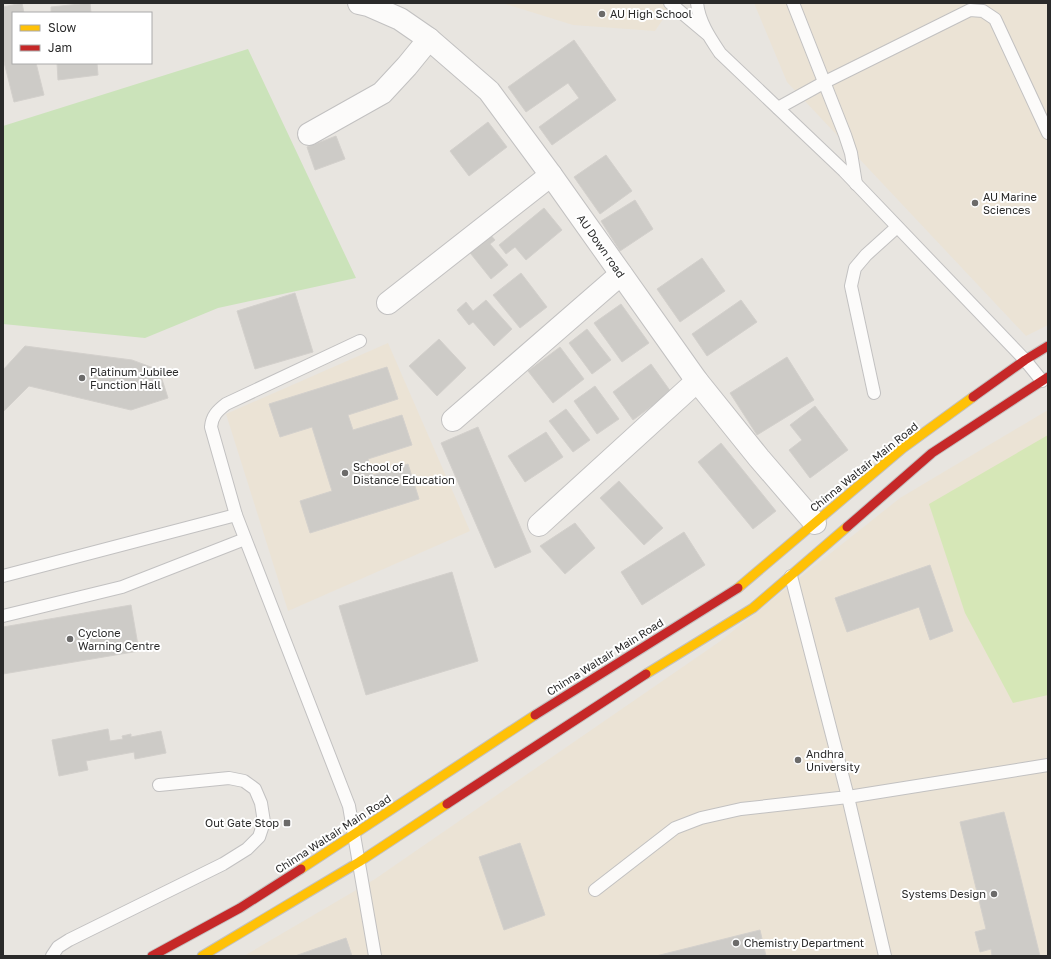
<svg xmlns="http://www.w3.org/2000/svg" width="1051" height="959" font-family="'Golos Text',sans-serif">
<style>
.education{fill:#ebe3d5}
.green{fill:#cbe3ba}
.pitch{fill:#d6e7b7}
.building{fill:#cdcbc7;stroke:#d3d0cc}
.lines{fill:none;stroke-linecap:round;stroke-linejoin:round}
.lane-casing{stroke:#c2c1c1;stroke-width:14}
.street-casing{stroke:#c2c1c1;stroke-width:24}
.slow-casing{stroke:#c2c1c1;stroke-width:11}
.jam-casing{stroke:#c2c1c1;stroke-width:11}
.lane{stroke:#fcfbfa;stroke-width:12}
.street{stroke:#fcfbfa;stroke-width:22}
.slow{stroke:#ffc107;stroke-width:9}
.jam{stroke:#c62828;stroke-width:9}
.poi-dot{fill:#6c6b6a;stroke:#fff;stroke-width:1.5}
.labels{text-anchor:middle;stroke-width:4;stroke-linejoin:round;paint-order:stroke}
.poi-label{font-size:11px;fill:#2a2a2a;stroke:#fff;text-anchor:start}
.street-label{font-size:11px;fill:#2a2a2a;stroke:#fff}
</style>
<rect width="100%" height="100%" fill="#e8e5e0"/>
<g class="education">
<path d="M502 3H674L655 31 573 25Z"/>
<path d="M754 3H1048V325L1026 336 787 82Z"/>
<path d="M388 343 470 531 288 611 226 414Z"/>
<path d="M1048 410V956H244L375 879 719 642 900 498Z"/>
</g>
<path class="green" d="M248 49 356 278 218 308 145 338 3 324V126Z"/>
<path class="pitch" d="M1048 435V695L1013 703 965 613 929 504Z"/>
<g class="building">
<path d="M22 3 24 13H13V63H36L44 95 14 102 3 58V7Z"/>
<path d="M90 3 91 13H51V7Z"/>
<path d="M574 40 616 100 552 145 539 127 579 98 568 83 526 112 508 87Z"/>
<path d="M57 63H97L98 75 58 80Z"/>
<path d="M488 122 507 147 469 176 450 151Z"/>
<path d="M336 136 345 159 315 170 307 147Z"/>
<path d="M606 155 632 191 600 214 574 177Z"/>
<path d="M635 200 653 229 620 251 601 221Z"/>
<path d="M544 208 562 230 526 260 515 247 506 254 499 245Z"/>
<path d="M488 232 495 240 490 244 508 265 491 279 467 249Z"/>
<path d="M702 258 725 291 680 322 657 289Z"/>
<path d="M521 273 547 307 520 328 493 295Z"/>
<path d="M295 293 313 352 255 369 237 311Z"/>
<path d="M486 300 512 329 494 346 473 322 469 325 457 310 466 302 473 311Z"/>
<path d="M741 300 757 322 707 356 692 334Z"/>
<path d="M621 304 649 343 622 362 594 323Z"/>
<path d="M587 329 611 360 592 374 569 343Z"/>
<path d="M439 339 466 368 437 396 409 366Z"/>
<path d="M25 346 132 360 159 370 168 398 131 410 29 386 3 412V370Z"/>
<path d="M560 347 584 379 553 403 528 371Z"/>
<path d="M787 357 814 400 757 435 730 393Z"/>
<path d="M651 364 671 392 633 420 613 392Z"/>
<path d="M387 367 398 399 348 415 353 430 402 415 412 445 368 459 373 475 408 464 419 499 310 533 300 501 332 491 312 427 280 437 269 404Z"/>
<path d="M595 386 619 419 597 434 574 401Z"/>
<path d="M815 406 848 450 810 478 789 450 802 440 790 425Z"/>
<path d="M566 409 590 440 573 452 549 421Z"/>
<path d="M478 427 531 552 495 568 441 443Z"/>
<path d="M546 432 563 457 525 482 508 456Z"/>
<path d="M721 443 776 511 753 529 698 462Z"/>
<path d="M619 481 663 528 644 545 600 498Z"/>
<path d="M575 523 595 548 565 574 540 546Z"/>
<path d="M684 532 705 565 642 605 621 572Z"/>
<path d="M930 565 953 631 930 640 919 607 847 632 835 598Z"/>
<path d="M452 572 478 661 366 695 339 606Z"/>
<path d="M131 605 139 651 3 674V627Z"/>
<path d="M108 729 110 741 123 739 122 736 131 734V737L161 731 166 753 135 759 134 752 86 761 88 770 59 776 52 740Z"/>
<path d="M1004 812 1017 863 1040 956H992L991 949 980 952 975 932 986 929 960 822Z"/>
<path d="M520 843 545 915 504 930 479 857Z"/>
<path d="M760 930 766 956H656Z"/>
<path d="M346 938 352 956H295Z"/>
</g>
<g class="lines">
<g class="lane-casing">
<g id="lane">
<path d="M670 3 707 34"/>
<path d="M697 3C699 22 710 38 720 53L844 171 1025 360 1042 381"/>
<path d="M793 3 845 135 851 153 856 184"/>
<path d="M778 108 825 82 970 10 983 11 995 19 1048 133"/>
<path d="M360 341 226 404C217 411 212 416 211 427L236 515 349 806 375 956"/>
<path d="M874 393 851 286 855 268 866 255 897 227"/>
<path d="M3 576 236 515"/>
<path d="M3 616 122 587 245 539"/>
<path d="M595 890 675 828 701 818 741 809 848 797 791 576"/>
<path d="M52 956 58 947 69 940 223 864 247 849 259 837 264 822 261 803 255 789 244 781 229 778 159 785"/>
<path d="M885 956 848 797 1048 765"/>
</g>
</g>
<g class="street-casing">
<g id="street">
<path d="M359 3 368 5 400 19 429 39 489 91 551 175 697 381 759 458 815 523"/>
<path d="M309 134 382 93 407 66 429 39"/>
<path d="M388 303 551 175"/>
<path d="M453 420 621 274"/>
<path d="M539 525 697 381"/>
</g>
</g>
<g class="slow-casing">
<g id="slow">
<path d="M738 588 903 448 973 397"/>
<path d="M646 674 753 608 847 527"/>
<path d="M301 869 535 715"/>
<path d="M202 956 359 862 447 804"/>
</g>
</g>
<g class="jam-casing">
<g id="jam">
<path d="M973 397 1025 360 1048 346"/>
<path d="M847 527 932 453 1048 377"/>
<path d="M535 715 738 588"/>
<path d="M447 804 646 674"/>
<path d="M152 956 240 908 301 869"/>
</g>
</g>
<use href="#lane" class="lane"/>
<use href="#street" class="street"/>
<use href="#slow" class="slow"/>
<use href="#jam" class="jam"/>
</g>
<g class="poi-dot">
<circle cx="602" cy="14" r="4"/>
<circle cx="975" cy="203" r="4"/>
<circle cx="82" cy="378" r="4"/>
<circle cx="345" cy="473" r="4"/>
<circle cx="70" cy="639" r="4"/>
<circle cx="798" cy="760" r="4"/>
<rect x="283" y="819" width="8" height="8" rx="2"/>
<circle cx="994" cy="894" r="4"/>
<circle cx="736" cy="943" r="4"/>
</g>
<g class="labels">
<g class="poi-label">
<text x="610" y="18">AU High School</text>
<text x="983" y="201">AU Marine<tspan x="983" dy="13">Sciences</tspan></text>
<text x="90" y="376">Platinum Jubilee<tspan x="90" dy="13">Function Hall</tspan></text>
<text x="353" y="471">School of<tspan x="353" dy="13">Distance Education</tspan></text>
<text x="78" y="637">Cyclone<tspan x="78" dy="13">Warning Centre</tspan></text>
<text x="806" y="758">Andhra<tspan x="806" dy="13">University</tspan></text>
<text x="279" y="827" text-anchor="end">Out Gate Stop</text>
<text x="986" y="898" text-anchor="end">Systems Design</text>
<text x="744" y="947">Chemistry Department</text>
</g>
<g class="street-label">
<text transform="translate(601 246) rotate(55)" y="4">AU Down road</text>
<text transform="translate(864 467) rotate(-39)" y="4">Chinna Waltair Main Road</text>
<text transform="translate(605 657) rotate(-32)" y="4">Chinna Waltair Main Road</text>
<text transform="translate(333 834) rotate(-33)" y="4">Chinna Waltair Main Road</text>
</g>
</g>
<rect width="1051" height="959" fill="none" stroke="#2a2a2a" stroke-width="8"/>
<rect x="12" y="12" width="140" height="52" fill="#ffffff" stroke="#aaaaaa"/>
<rect x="20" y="25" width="20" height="6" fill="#ffc107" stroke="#aaaaaa"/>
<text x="48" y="32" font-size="12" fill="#2a2a2a">Slow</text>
<rect x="20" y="45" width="20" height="6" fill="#c62828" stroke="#aaaaaa"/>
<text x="48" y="52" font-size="12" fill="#2a2a2a">Jam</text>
</svg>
